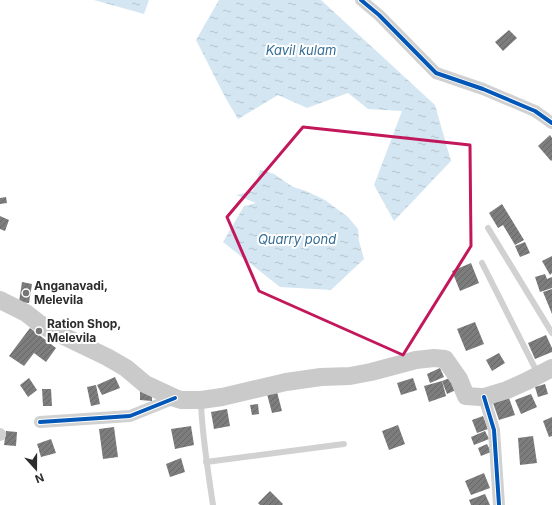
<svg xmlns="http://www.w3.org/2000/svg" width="552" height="505" font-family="Inter,sans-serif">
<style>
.water{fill:url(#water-ripples)}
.building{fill:url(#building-hatch)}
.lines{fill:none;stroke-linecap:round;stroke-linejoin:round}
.lane{stroke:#d1d1d1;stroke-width:6}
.street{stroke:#d1d1d1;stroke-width:12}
.secondary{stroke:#cacaca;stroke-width:18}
.cycleway-casing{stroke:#fff;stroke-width:6}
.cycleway{stroke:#0057b8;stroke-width:4}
.marked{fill:none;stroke:#c2185b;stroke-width:3;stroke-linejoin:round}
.poi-dot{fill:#767676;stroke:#fff;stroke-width:1.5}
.labels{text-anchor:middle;stroke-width:4;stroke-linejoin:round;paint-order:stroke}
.poi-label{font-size:12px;font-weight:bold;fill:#2c2c2c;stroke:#fff;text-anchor:start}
.water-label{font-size:13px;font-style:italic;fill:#346d94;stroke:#fff}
</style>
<defs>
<pattern id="water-ripples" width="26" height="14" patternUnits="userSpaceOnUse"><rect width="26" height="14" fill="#d4e6f2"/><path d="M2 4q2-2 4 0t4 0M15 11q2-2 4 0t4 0" fill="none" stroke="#b6c5d0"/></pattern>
<pattern id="building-hatch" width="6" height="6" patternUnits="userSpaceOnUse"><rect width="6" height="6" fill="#7d7d7d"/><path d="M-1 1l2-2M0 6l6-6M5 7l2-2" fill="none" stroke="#676767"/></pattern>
</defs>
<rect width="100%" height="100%" fill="#fff"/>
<g class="water">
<path d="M94 0H149L144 14Z"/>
<path d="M219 0H321L435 105 451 161 394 221 374 185 402 111 368 109 348 93 307 108 278 95 238 119 225 97 196 40Z"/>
<path d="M260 170 274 174 293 187 306 191 325 200 348 217 358 229 359 241 364 259 331 290 280 287 223 242 244 206 256 203 236 195 253 191Z"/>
</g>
<g class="building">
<path d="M509 30 517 38 503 51 495 42Z"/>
<path d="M550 135 552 138V160L551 161 538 146Z"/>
<path d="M6 197 7 203 0 204V198Z"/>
<path d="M502 204 524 240 515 245 503 225 498 228 489 213Z"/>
<path d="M0 216 9 220 5 231 0 229Z"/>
<path d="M525 242 530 253 520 257 515 246Z"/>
<path d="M552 256V273L550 275 542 261Z"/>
<path d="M471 263 479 283 460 291 452 271Z"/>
<path d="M545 274 547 279 552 277V288L540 292 535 277Z"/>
<path d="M22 282 32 284 29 303 19 302Z"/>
<path d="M552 289V314L543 292Z"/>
<path d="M475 322 484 344 466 351 457 329Z"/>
<path d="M30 328 56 348 46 362 34 353 24 366 9 356Z"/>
<path d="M546 335 552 348V352L535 359 528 343Z"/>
<path d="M499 353 505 363 492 371 486 360Z"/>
<path d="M440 368 444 377 430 383 427 374Z"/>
<path d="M115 377 120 388 102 395 97 385Z"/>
<path d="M452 377 456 390 447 394 442 381Z"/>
<path d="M29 378 37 390 28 397 20 385Z"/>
<path d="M413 378 417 390 401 395 397 383Z"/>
<path d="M442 381 446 396 429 402 424 386Z"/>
<path d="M545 384 548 394 538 397 535 387Z"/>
<path d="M96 385 100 404 91 406 87 387Z"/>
<path d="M42 389H51L52 406H43Z"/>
<path d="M140 389H152V401L140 400Z"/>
<path d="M277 392 282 411 272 413 267 394Z"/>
<path d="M531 394 537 407 521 414 515 400Z"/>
<path d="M509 398 515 415 499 420 493 403Z"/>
<path d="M258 404 259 414 252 415 250 405Z"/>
<path d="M227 409 230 426 214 429 211 412Z"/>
<path d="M483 416 488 429 477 433 472 420Z"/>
<path d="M552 417V436L549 437 543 421Z"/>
<path d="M398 425 405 444 389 450 382 431Z"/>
<path d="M191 426 194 445 175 449 171 429Z"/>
<path d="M114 427 118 457 103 459 99 429Z"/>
<path d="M6 431 17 432 16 446 4 445Z"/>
<path d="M485 431 489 439 474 445 471 437Z"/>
<path d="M533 436 537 463 520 465 518 438Z"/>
<path d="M51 439 56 453 41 457 37 444Z"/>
<path d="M487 444 491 452 481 456 478 448Z"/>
<path d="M181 458 185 472 170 477 166 464Z"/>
<path d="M484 473 490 488 471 495 465 481Z"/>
<path d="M270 491 283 504 282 505H260L258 503Z"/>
<path d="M485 494 490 505H471L469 500Z"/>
</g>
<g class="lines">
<g class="lane">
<path d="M488 228 552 333"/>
<path d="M482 263 538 374"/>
<path d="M201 402C202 436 208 471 213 505"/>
<path d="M206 462 344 444"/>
</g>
<g class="street">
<path d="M361 0 379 15 436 73 483 89 535 111 552 123"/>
<path d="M484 397 494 430 499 505"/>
<path d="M40 422 130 416 175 398"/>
<path d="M0 435V434"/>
</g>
<path class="secondary" d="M0 300 26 313 40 324 55 332 107 357 126 368 145 384 175 398 181 400H201L222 397 286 382 321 377 350 376 371 372 416 360 434 358 445 359 459 379 466 396 480 397H484L507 390 527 381 552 368"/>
<g class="cycleway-casing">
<g id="cycleway">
<path d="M361 0 379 15 436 73 483 89 535 111 552 123"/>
<path d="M484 397 494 430 499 505"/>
<path d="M40 422 130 416 175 398"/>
</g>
</g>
<use href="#cycleway" class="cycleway"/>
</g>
<path class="marked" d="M303 127 470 145 471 246 403 355 259 291 227 217Z"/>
<g class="poi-dot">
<circle cx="26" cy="293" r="4"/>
<circle cx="39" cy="331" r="4"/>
</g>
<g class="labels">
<g class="poi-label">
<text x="34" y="290">Anganavadi,<tspan x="34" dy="14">Melevila</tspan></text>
<text x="47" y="328">Ration Shop,<tspan x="47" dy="14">Melevila</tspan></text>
</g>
<g class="water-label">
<text x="301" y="55">Kavil kulam</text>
<text x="297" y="244">Quarry pond</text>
</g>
</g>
<g transform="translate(36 469) rotate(159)" stroke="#ffffff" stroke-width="3" paint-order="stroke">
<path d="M0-3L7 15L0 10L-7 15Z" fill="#2c2c2c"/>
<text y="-6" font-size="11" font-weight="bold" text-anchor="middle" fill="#2c2c2c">N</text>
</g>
</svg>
